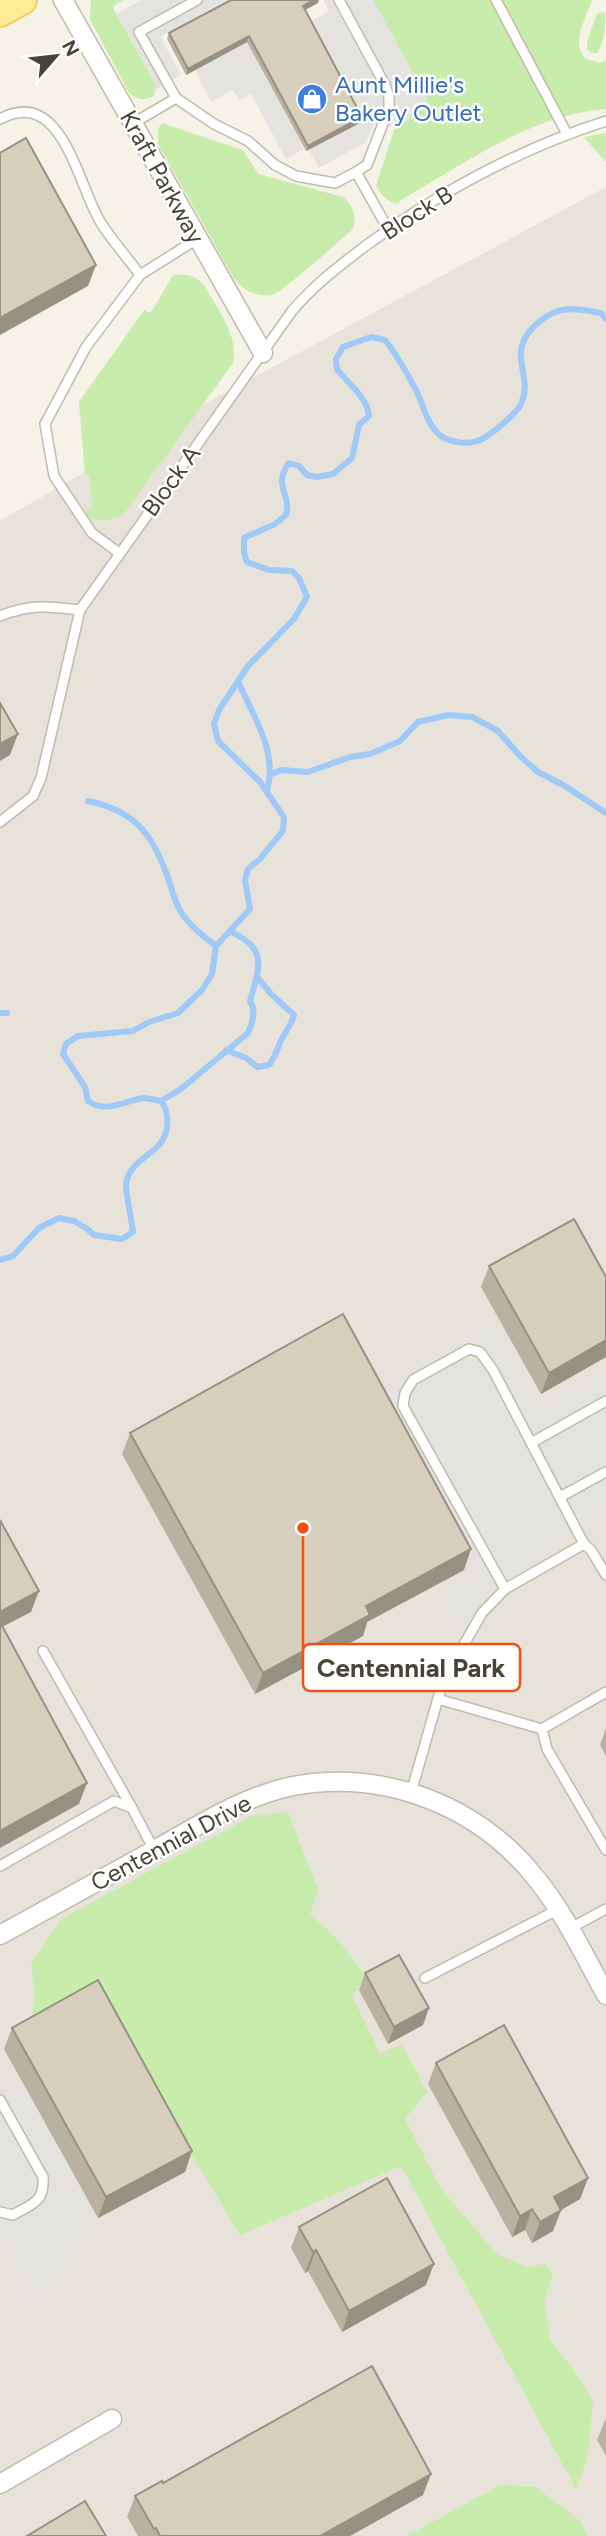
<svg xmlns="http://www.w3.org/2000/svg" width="606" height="2536" font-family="Figtree,sans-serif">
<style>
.industrial{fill:#e7e3db}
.green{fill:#c8ecac}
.parking{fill:#e5e3df}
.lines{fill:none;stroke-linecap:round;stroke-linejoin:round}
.stream{stroke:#9fc9f6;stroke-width:6}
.lane-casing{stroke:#c1bba8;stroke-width:12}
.street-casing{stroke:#c1bba8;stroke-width:21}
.primary-casing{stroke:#edd15d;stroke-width:32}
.lane{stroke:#fff;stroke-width:9}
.street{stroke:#fff;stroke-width:18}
.primary{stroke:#ffec95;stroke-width:28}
.wall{fill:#b9b2a1}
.shaded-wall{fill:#969183}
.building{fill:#d7cfbb;stroke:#969183;stroke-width:2}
.labels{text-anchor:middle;stroke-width:5;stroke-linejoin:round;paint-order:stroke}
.shop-label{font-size:24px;fill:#366cbe;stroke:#fff;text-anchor:start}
.street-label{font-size:24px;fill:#484335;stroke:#fff}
.leader{fill:none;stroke:#f64f15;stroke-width:2.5}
.callout-dot{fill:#f64f15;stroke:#fff;stroke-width:2.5}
.callout{fill:#fff;stroke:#f64f15;stroke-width:2.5}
.callout-label{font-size:26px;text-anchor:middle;font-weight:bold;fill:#484335}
</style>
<rect width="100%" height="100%" fill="#f5f2e7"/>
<path class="industrial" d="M606 187V2536H0V521L175 420Z"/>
<g class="green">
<path d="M91 0H123L115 5 113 8 156 85 154 96C143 101 138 100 129 93L90 19Z"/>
<path d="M373 0H592C586 19 570 42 586 59L601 63 606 59V109C532 114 464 164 401 200L398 204C386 201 382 196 376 186L395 127 430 105Z"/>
<path d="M605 12C606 24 605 41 597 53H592L587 49V42L597 13Z"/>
<path d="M162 123 243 150 258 174 343 197C353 206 357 215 353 229 340 240 282 293 271 295 255 297 242 290 233 277L158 144V129Z"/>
<path d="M606 133V162L584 137Z"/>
<path d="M173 275C187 273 196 276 205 286 217 309 239 335 233 363L123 515C110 519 98 525 87 515V509L93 506 90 479 89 475H85L79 402 145 309 148 313 152 311Z"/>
<path d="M288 1812 318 1890 310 1914 339 1941 366 1977 352 1996 380 2053 402 2044 427 2092 405 2119 441 2189 497 2254 527 2267 544 2264 553 2274 544 2302 550 2340 575 2372 593 2401 588 2456 576 2489 401 2166 240 2235 91 1988 31 2018 35 1998 31 1963 61 1919 252 1816Z"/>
<path d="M500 2485 536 2487 580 2521 588 2536H407Z"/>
</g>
<g class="parking">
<path d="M141 0H227L162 36 163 42 181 75 156 90V85L116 14Z"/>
<path d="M323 0H373L430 105 395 127 374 124 366 142 319 168 309 150 307 23 327 12 328 9Z"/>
<path d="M247 42 304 149 286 159 251 94 239 100 233 90 211 102 195 70Z"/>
<path d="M489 1325 534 1407 606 1367V1512L493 1590 461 1631 441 1593 472 1575 374 1388Z"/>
<path d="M0 2076 10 2094 25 2086 94 2209 77 2218 88 2239 60 2254 64 2263 32 2307 20 2300V2278L3 2244 0 2245Z"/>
</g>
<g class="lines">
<g class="stream">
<path d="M238 681C254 718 278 751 267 791"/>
<path d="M272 774 281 770 308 772 350 757 370 754 400 741 418 722 448 715 472 717 498 731 520 756 538 772 565 786 606 813"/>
<path d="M88 801C131 810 150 830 165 870 171 884 173 899 181 912 190 926 203 936 216 946"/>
<path d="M0 1013H7"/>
<path d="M226 1050 246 1058 257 1067 269 1065C275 1057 276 1052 280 1043 284 1033 291 1026 294 1015L271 994 257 977"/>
<path d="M161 1101 181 1089 248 1033C252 1023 257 1011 250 1001 259 967 269 949 231 932"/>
<path d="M0 1260 13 1256 39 1228 59 1218 74 1221 86 1228 94 1235 122 1239 133 1232C132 1222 125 1189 126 1183 129 1165 147 1157 158 1146 170 1134 170 1113 161 1101 155 1100 149 1098 143 1098 124 1101 106 1114 88 1101L85 1087 63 1054 66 1044 78 1036 133 1031 149 1022 178 1013 202 990 212 974 216 946 250 909 245 880 248 869 259 860 283 831 284 817 260 782 218 741 214 724 219 710 248 666 294 619 307 597 299 578 292 571 269 570 247 562 244 553V538L275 524 286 515C292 494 272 486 289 463L299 466 307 475 317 477 333 474 352 458 359 425 369 416C367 396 348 384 337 369L336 359 343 347 371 337 385 340C397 355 407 373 416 390 424 406 426 424 441 436 450 442 467 445 477 441 487 439 517 413 521 404 529 386 522 375 521 357 519 333 547 310 569 309 580 309 591 311 601 313L606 319"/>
</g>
<g class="lane-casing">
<g id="lane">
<path d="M339 0 385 85 389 97V108L367 165 356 172 388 229"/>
<path d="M496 0 567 134"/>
<path d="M176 98 214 124 248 141 275 165 296 176 335 183 356 172"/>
<path d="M0 119C63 85 78 187 101 223 113 242 128 258 140 275"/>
<path d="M132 124 176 98 139 32 197 0"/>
<path d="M119 553 92 533 54 476 45 424 86 347 140 275 197 239"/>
<path d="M0 616C30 604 48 606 80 610"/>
<path d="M0 822 33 796 41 778 80 610 292 311C314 285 338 267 364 247 438 193 519 149 606 121"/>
<path d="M531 1443 606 1401"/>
<path d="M560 1497 606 1472"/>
<path d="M505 1589 403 1406 405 1393 413 1380 469 1349 480 1352 493 1370 584 1544"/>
<path d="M43 1651 132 1808 154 1850"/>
<path d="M606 1692 542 1729 547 1749 606 1850"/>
<path d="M438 1699 542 1729"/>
<path d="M411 1793 443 1681 482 1613 505 1589 584 1544 591 1550 606 1575"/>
<path d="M0 1866 114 1801 132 1808"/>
<path d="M569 1929 606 1909"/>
<path d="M425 1978 559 1909"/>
<path d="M0 2100 43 2177C45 2202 32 2204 13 2215L0 2212"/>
</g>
</g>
<g class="street-casing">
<g id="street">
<path d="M63 0 263 353"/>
<path d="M0 1935C53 1906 106 1877 158 1848 201 1824 244 1796 293 1786 384 1769 477 1805 535 1877 564 1912 584 1955 606 1995"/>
<path d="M0 2484 112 2419"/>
</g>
</g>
<g class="primary-casing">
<path id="primary" d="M0 12 22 0"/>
</g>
<use href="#lane" class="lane"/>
<use href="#street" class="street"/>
<use href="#primary" class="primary"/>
</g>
<g class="wall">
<path d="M318 3 305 10 362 117 360 123 306 151 247 42 186 75 167 39 169 33Z"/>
<path d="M489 1266 606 1277V1357L541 1394 481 1287Z"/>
<path d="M130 1433 464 1570 367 1622 363 1636 255 1694 122 1454Z"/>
<path d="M606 1728V1756L600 1745Z"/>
<path d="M365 1973 423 2025 388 2044 359 1990Z"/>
<path d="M12 2028 192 2151 185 2172 98 2218 4 2049Z"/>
<path d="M436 2063 588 2178 580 2199 561 2210 553 2231 532 2243 525 2230 512 2237 428 2084Z"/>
<path d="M299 2227 426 2285 342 2332 308 2271 305 2273 291 2248Z"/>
<path d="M606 2418V2456L597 2440Z"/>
<path d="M163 2483 423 2495 350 2536H138L127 2517 135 2496Z"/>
</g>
<g class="shaded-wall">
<path d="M314 0H319L318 3 301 12 303 6Z"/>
<path d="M249 36 247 42 186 75 188 69Z"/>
<path d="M362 117 360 123 306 151 308 146Z"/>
<path d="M96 265 88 286 0 335V318Z"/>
<path d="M18 734 10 755 0 761V744Z"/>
<path d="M606 1340V1357L541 1394 549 1373Z"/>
<path d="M471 1549 464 1570 367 1622 363 1636 255 1694 263 1673 366 1606Z"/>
<path d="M39 1591 31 1612 0 1628V1612Z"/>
<path d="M87 1783 79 1804 0 1848V1831Z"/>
<path d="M429 2008 423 2025 388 2044 394 2027Z"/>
<path d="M192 2151 185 2172 98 2218 106 2197Z"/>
<path d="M588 2178 580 2199 547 2218 554 2197Z"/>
<path d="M532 2209 525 2230 512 2237 520 2216Z"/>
<path d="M561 2210 553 2231 532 2243 540 2222Z"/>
<path d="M316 2250 308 2271 305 2273 313 2252Z"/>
<path d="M434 2264 426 2285 342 2332 349 2311Z"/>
<path d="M431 2474 423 2495 350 2536H320Z"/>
</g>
<g class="building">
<path d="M231 0H314L303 6 362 117 308 146 249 36 188 69 169 33Z"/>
<path d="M26 138 96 265 0 318V153Z"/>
<path d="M0 703 18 734 0 744Z"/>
<path d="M574 1219 606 1277V1340L549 1373 489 1266Z"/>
<path d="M343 1314 471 1549 366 1606 370 1615 263 1673 130 1433Z"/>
<path d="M0 1520 39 1591 0 1612Z"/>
<path d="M0 1622 87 1783 0 1831Z"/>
<path d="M399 1955 429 2008 394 2027 365 1973Z"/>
<path d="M98 1980 192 2151 106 2197 12 2028Z"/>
<path d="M504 2025 588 2178 554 2197 561 2210 540 2222 532 2209 520 2216 436 2063Z"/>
<path d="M387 2178 434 2264 349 2311 316 2250 313 2252 299 2227Z"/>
<path d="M372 2366 431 2474 320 2536H160L156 2528 154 2529 135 2496 162 2481 163 2483Z"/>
<path d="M85 2501 106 2536H27Z"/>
</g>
<defs>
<g id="shop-disc" transform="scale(1.575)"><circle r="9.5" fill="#3f7fe0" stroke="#fff"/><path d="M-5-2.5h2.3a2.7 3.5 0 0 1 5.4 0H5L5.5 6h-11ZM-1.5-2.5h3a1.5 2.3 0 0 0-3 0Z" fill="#fff"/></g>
</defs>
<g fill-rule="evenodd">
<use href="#shop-disc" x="312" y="99"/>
</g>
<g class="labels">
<g class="shop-label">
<text x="335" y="93">Aunt Millie's<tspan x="335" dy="28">Bakery Outlet</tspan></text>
</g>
<g class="street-label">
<text transform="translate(162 177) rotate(61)" y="8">Kraft Parkway</text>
<text transform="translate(417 213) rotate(-32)" y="8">Block B</text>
<text transform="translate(171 481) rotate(-54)" y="8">Block A</text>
<text transform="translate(171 1843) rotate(-28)" y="8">Centennial Drive</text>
</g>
</g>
<path class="leader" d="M303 1528L303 1668"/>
<circle class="callout-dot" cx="303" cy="1528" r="7"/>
<rect class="callout" x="303" y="1644" width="217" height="47" rx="7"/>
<g class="callout-label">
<text x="411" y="1677">Centennial Park</text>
</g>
<g transform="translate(56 56) rotate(62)" stroke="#ffffff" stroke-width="5" paint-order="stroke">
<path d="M0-5L12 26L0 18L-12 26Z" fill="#484335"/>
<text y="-10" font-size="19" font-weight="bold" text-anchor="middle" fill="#484335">N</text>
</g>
</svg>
